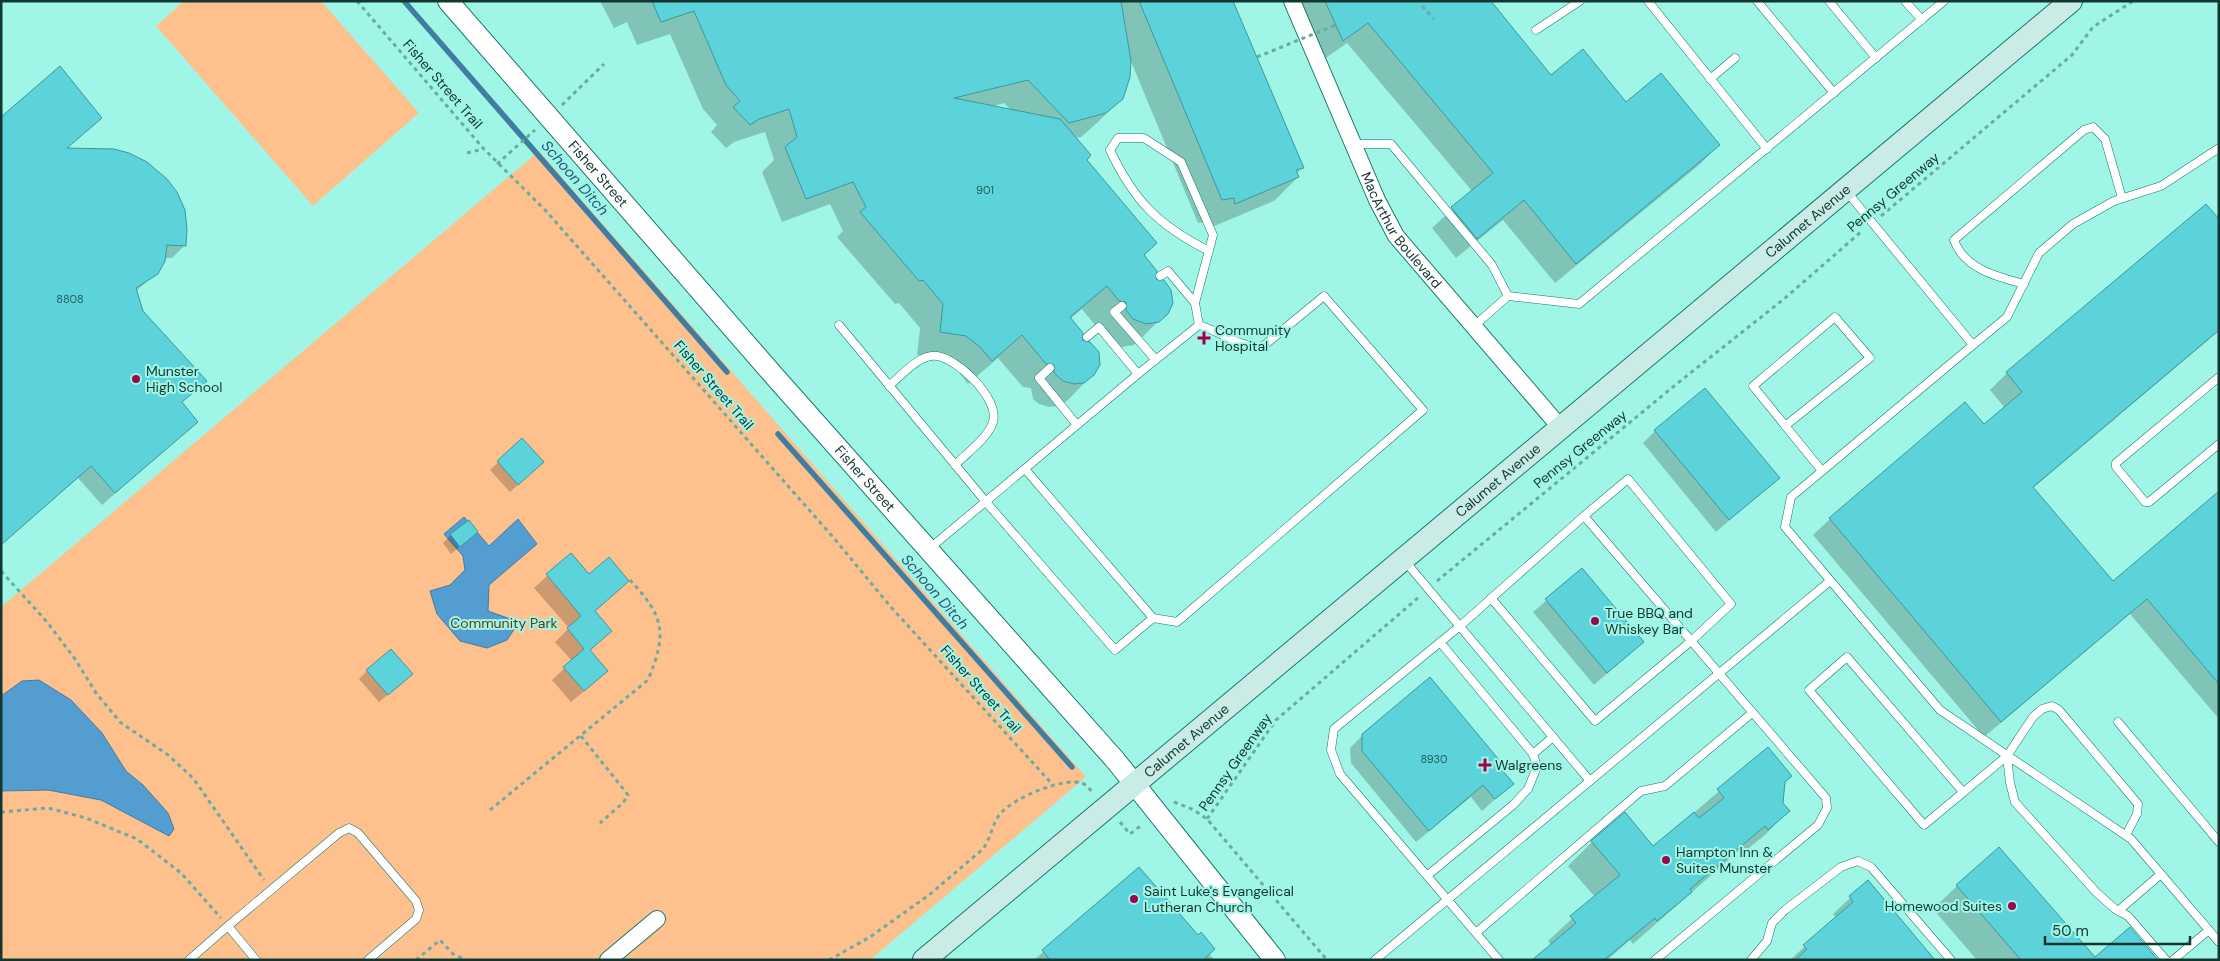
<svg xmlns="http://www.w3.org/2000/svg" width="2220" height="961" font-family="'DM Sans',sans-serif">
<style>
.green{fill:#fec18d}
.water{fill:#549dd1;stroke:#407ea1}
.shadow{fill:#0003;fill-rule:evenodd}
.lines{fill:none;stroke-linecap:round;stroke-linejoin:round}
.stream{stroke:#407ea1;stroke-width:5.5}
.building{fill:#5cd3db;stroke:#3c979d}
.service-casing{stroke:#19776b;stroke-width:9}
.minor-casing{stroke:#19776b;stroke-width:18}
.tertiary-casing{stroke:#19776b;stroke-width:22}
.secondary-casing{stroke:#19776b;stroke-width:24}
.path{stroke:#6aaca0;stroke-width:3;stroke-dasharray:4 4;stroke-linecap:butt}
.service{stroke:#fff;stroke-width:8}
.minor{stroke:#fff;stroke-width:16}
.tertiary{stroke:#fff;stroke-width:20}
.secondary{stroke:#c9ece6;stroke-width:22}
.path-bridge{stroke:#6aaca0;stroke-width:3;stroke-dasharray:4 4;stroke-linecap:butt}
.poi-dot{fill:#9d044e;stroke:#a0f6e6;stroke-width:2}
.labels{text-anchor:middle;stroke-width:4;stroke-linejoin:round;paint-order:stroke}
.number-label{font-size:11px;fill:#245d5b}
.street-label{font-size:14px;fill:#123630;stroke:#a0f6e6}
.poi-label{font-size:14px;fill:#123630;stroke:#a0f6e6;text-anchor:start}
.park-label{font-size:14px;fill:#62380b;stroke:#a0f6e6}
.water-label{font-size:15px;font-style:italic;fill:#23597d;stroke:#a0f6e6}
</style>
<rect width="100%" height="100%" fill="#a0f6e6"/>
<g class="green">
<path d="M184 1H321L419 113 313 206 156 26Z"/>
<path d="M539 151 1086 777 870 960H1V607Z"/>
</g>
<g class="water">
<path d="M464 517 489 546 518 519 537 544 489 585 488 611 519 622 507 640 487 648 460 641 437 614 430 591 450 585 465 570 463 556 444 534Z"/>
<path d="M39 680 71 700 102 733 126 771 143 785 168 813 174 829 169 836 101 800 48 790 1 791V696L22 681Z"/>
</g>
<g class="shadow">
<path d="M600 1H1231L1302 168 1296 174 1298 177 1274 201 1212 227 1211 221 1198 223 1130 59 1122 98 1098 122 1081 137 1075 138 1085 160 1143 256 1167 313 1134 345 1122 347 1109 342 1103 334V326L1095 325 1082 309 1070 319 1093 374 1069 399 1059 406 1049 407 1039 404 1033 399 1031 388 1023 387 998 358 968 384 957 370 942 359 917 355 920 328 899 303 895 304 837 237 843 231 830 204 782 222 762 172 774 160 765 132 734 142 726 148 711 132 717 125 703 109 670 34 637 45 627 22 614 28ZM1004 103 1011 110 991 107Z"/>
<path d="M1298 1H1489L1551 77 1626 104 1719 145 1699 165 1555 283 1503 220 1456 258 1432 228 1472 191 1347 43 1323 60Z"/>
<path d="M101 118 66 149 184 246 172 258H164L157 273 136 291 142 312 205 381 181 403 197 422 102 505 78 478 1 545V119Z"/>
<path d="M2205 205 2219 221V331L2033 488 2113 583 2219 493V719L2130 614 1984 737 1813 535 1830 519 1984 426 2005 408 1990 390 2007 373Z"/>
<path d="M1655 431 1778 478 1716 532 1643 443Z"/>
<path d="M522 440 534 470 510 492 490 470Z"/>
<path d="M477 532 451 554 443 543 451 535Z"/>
<path d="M570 555 589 576 594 612 610 631 589 651 594 683 571 702 552 680 572 661 555 642 569 628 534 588Z"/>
<path d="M1582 570 1643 642 1594 685 1533 612Z"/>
<path d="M367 671 403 682 379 702 359 679Z"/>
<path d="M1363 735 1501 770 1512 784 1482 811 1471 797 1416 842 1351 763 1350 748Z"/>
<path d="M1768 749 1784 783 1781 803 1788 811 1765 835 1744 852 1741 849 1633 944 1630 940 1607 960H1534L1551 945 1548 941 1595 897 1568 866 1592 842 1653 848Z"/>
<path d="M1139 868 1197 937 1214 960H1034Z"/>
<path d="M1868 881 1935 960H1790L1836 918 1833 914Z"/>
<path d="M1957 886 2095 959 2149 960H1977L1933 909Z"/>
</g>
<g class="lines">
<g class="stream">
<path d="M404 1 727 372"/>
<path d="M778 434 1072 767"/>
</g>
</g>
<g class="building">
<path d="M652 1H1121L1131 61 1130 77 1123 99 1106 113 1069 123 1028 80 954 98 1060 119 1091 155 1087 160 1157 243 1144 255 1157 271 1156 279 1164 280 1171 290 1173 303 1168 314 1159 322 1146 324 1133 319 1126 310V302L1119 301 1107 286 1070 317 1083 333 1082 340 1090 342 1099 352 1100 365 1094 375 1084 383 1074 384 1063 381 1056 375 1054 372V365L1046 364 1022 335 992 361 980 347 966 336 940 332 943 304 923 280 919 281 860 212 866 207 853 182 806 199 785 147 797 137 789 109 759 119 750 125 733 107 740 101 726 85 694 11 661 22Z"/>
<path d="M1139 1H1233L1304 168 1296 170 1299 177 1235 204 1234 198 1222 200Z"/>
<path d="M1325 1H1491L1551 75 1583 49 1626 102 1661 73 1720 145 1576 264 1524 200 1477 239 1451 207 1493 173 1368 23 1343 41Z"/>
<path d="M60 66 102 118 67 148 114 149 129 153 147 162 167 179 177 192 185 210 187 229 186 246 167 245 165 261 158 274 136 288 143 311 207 381 182 402 198 422 115 493 91 466 1 545V117Z"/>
<path d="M2206 204 2219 219V330L2033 487 2113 581 2219 491V684L2147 599 2001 722 1829 518 1965 402 1984 424 2022 392 2006 372Z"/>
<path d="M1705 388 1780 478 1729 520 1654 430Z"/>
<path d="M522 438 544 462 518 485 497 461Z"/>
<path d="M469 520 478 532 460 547 450 534Z"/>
<path d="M571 553 589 574 609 557 629 581 595 611 612 631 590 650 608 671 584 691 563 667 584 649 567 628 581 616 546 574Z"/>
<path d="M1582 568 1644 642 1607 673 1545 599Z"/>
<path d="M391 649 413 674 388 695 366 670Z"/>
<path d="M1430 677 1505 767 1502 770 1514 784 1495 799 1483 785 1429 831 1362 751V734Z"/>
<path d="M1768 747 1792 776 1785 782 1783 803 1790 811 1768 830 1765 826 1690 889 1692 892 1657 921 1655 918 1604 960H1532L1576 923 1570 916 1620 875 1591 841 1625 812 1653 846 1694 812 1699 818 1724 798 1717 789Z"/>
<path d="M1999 847 2095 957 2130 927 2158 960H2021L1956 885Z"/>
<path d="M1139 867 1198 935 1201 932 1215 949 1203 960H1050L1042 950Z"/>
<path d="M1868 880 1935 960H1795L1807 949 1803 945 1853 902 1849 896Z"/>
</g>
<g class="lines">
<g class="service-casing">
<g id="service">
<path d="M1648 1 1767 149"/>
<path d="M1757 1 1834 93"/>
<path d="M1829 1 1876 58"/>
<path d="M1905 1 1922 20"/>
<path d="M1536 30 1580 1"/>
<path d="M1710 79 1735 58"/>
<path d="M1353 144H1391L1492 265 1508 296"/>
<path d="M1847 192 1973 345 1791 497 1785 527 1940 710 2131 839 2219 942"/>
<path d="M1160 276 1168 271 1195 303 1199 325"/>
<path d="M2024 284C1998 277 1964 269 1954 240L2084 130 2093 127 2105 139 2122 198"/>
<path d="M1195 303 1213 235 1181 162 1144 138H1118L1110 150C1134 201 1158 225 1209 251"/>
<path d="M1122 306 1114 312 1155 359"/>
<path d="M839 325 986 502 1115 650 1153 618 1177 622 1423 410 1324 296 1261 348C1238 346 1221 332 1199 325L1138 374 929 549"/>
<path d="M1473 327 1508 296 1579 304 1944 1"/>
<path d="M1087 337 1099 327 1138 374"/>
<path d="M1973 345 2007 317 2039 253 2073 224 2114 201 2161 186 2219 148"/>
<path d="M1050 368 1039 378 1077 425"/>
<path d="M2219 377 2116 463V467L2145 502H2149L2219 444"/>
<path d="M889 386C902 375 919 354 937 356 958 359 1000 399 993 422 988 438 967 453 955 465"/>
<path d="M1785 426 1870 358 1835 317 1753 386 1822 471"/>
<path d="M1025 469 1153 618"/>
<path d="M1404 560 1590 781"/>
<path d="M1491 598 1595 721 1690 642 1731 604 1628 479 1584 516"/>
<path d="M1440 642 1533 754"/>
<path d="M2118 722 2219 842"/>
<path d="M2007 756 2010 783 2015 802 2096 892 2115 909 2128 916 2166 960"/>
<path d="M1963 792 1847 657 1809 690 1924 825 2007 756 2033 717 2042 709 2052 706 2059 710 2138 804 2137 814 2126 835"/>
<path d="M1428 875 1513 805 1528 789 1537 767 1533 754 1553 737"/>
<path d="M2118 911 2161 874"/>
<path d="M228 926 339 833 349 828 358 833 416 901 419 910 416 919 368 960"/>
<path d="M1477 932 1641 791 1665 786 1752 713"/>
<path d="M189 960 228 926 256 960"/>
<path d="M1375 960 1830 581"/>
<path d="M1499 960 1340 774 1331 750 1334 729 1460 626 1584 516 1826 798 1827 808 1818 825 1655 960"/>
<path d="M1751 960 1767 941 1772 923 1785 910 1841 867 1858 861 1871 867 1951 960"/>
<path d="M2173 960 2209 930"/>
</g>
</g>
<g class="minor-casing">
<g id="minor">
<path id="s1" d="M1292 1 1377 200 1396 236 1560 427"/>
<path d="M608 960 657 919"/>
</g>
</g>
<g class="tertiary-casing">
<g id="tertiary">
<path id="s2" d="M448 1 776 378 1116 761 1275 960"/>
</g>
</g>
<g class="secondary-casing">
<g id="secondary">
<path id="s3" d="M924 960 2071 1"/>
</g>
</g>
<g class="path">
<path d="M357 1 483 148 546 211 833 537 890 606 1053 785"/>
<path d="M1422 6 1434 19"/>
<path d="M562 105 604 64"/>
<path d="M467 153 483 149"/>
<path d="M497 164 535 130"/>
<path d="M1881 216 2072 55 2093 27 2133 1"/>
<path d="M1 571 47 622 75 659 96 693 120 722 168 755 193 778 264 880"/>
<path d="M1437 581 1679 382 1784 299 1862 231"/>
<path d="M581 736 628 795 623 803 600 823"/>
<path d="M1174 802 1194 810 1207 819 1327 960"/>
<path d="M490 810 648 680C667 634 665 617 630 580"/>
<path d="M1 812 48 808 86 818 137 839 181 873 221 918"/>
<path d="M1207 819 1276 720 1419 597"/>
<path d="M1120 822 1130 834 1143 824"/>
<path d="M416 960 440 940 453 954 466 960"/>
<path d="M829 960 870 937 929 895 983 849C991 838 992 824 1000 814 1013 798 1063 777 1082 783 1087 785 1090 790 1094 794"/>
</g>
<use href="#service" class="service"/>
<use href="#minor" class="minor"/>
<use href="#tertiary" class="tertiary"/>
<use href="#secondary" class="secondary"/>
<path class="path-bridge" d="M1257 57 1336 25"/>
</g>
<g class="poi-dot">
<path d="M1201.5 330.5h5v5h5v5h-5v5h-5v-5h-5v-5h5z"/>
<circle cx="136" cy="379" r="5"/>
<circle cx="1595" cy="621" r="5"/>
<path d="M1482.5 757.5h5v5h5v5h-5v5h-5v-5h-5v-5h5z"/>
<circle cx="1666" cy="860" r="5"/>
<circle cx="1134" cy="899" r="5"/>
<circle cx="2012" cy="906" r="5"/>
</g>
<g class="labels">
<g class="number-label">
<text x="985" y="194">901</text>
<text x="70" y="303">8808</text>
<text x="1434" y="763">8930</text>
</g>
<g class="street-label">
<text transform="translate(443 84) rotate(49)" y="5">Fisher Street Trail</text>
<text dy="5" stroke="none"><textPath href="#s2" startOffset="229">Fisher Street</textPath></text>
<text transform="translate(1893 192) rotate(-40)" y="5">Pennsy Greenway</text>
<text dy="5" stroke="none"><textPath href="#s3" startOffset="1152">Calumet Avenue</textPath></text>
<text dy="5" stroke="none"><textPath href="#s1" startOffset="255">MacArthur Boulevard</textPath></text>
<text transform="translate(714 385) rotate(49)" y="5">Fisher Street Trail</text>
<text transform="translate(1580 449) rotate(-39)" y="5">Pennsy Greenway</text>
<text dy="5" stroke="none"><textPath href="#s2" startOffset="634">Fisher Street</textPath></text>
<text dy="5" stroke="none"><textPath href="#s3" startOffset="748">Calumet Avenue</textPath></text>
<text transform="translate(981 689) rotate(48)" y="5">Fisher Street Trail</text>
<text dy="5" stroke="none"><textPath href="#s3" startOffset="342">Calumet Avenue</textPath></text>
<text transform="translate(1235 762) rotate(-55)" y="5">Pennsy Greenway</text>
</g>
<g class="poi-label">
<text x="1215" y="335">Community<tspan x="1215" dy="16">Hospital</tspan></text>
<text x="146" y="376">Munster<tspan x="146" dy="16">High School</tspan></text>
<text x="1605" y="618">True BBQ and<tspan x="1605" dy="16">Whiskey Bar</tspan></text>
<text x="1495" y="770">Walgreens</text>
<text x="1676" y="857">Hampton Inn &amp;<tspan x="1676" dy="16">Suites Munster</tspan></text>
<text x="1144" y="896">Saint Luke's Evangelical<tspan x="1144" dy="16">Lutheran Church</tspan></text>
<text x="2002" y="911" text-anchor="end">Homewood Suites</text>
</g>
<g class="park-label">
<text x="504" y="628">Community Park</text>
</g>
<g class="water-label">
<text transform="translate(575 178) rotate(49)" y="5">Schoon Ditch</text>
<text transform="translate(935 592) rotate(49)" y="5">Schoon Ditch</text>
</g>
</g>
<rect width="2220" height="961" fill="none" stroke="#123630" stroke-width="5"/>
<path d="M2045 936v8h145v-8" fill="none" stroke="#123630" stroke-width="2.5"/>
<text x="2052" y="936" font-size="15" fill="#123630" stroke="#a0f6e6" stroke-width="4" paint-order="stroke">50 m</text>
</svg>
